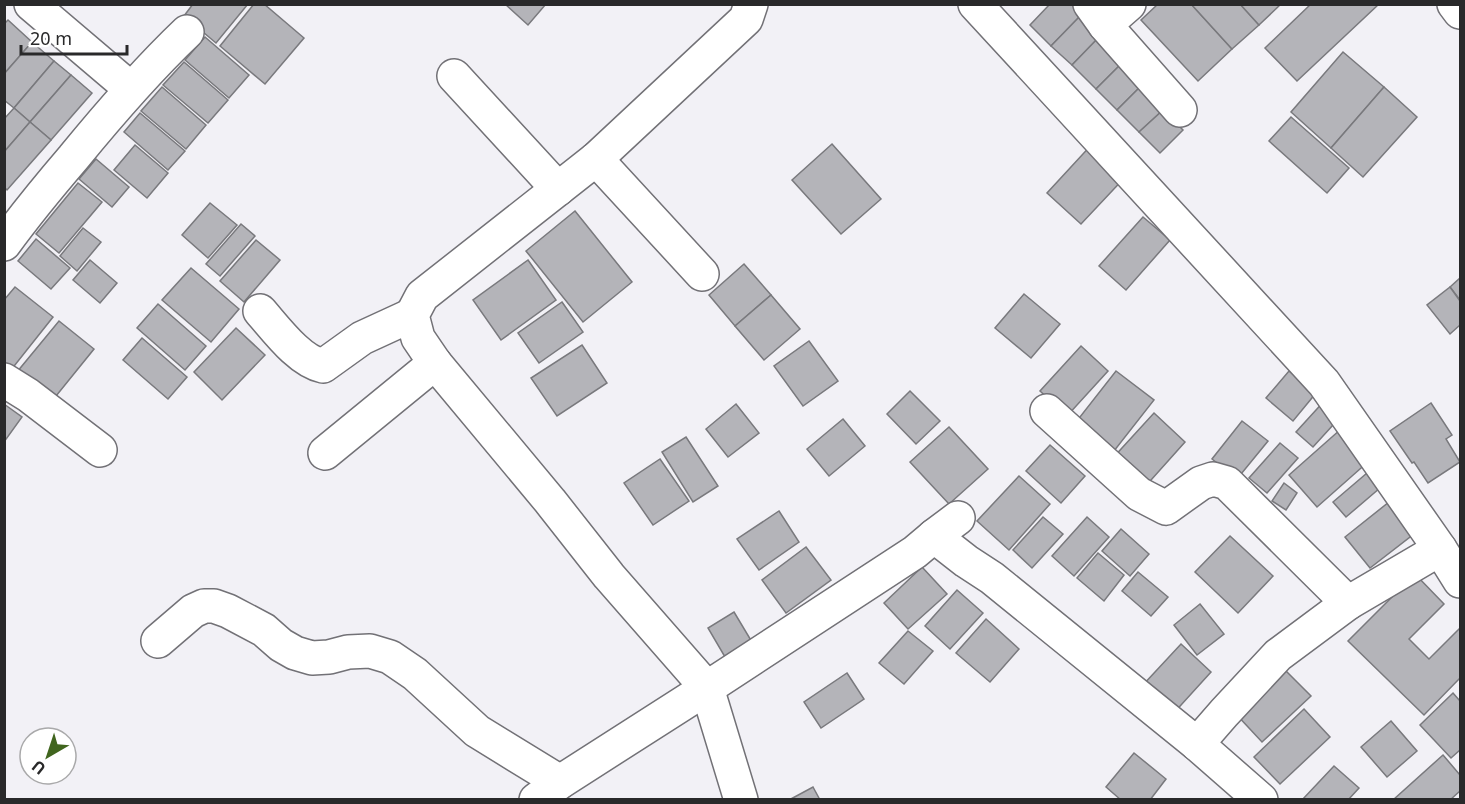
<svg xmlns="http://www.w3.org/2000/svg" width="1465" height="804" font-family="'Noto Sans',sans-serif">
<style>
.building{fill:#b4b4b9;stroke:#79797d;stroke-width:1.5}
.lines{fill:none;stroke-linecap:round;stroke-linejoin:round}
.minor-casing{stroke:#727176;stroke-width:36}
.minor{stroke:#fff;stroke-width:33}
</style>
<rect width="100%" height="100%" fill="#f2f1f6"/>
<g class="building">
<path d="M193 4H248L216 43 184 16Z"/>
<path d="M254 4H264L304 38 265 84 220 46Z"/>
<path d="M505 4H546L528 25Z"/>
<path d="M1050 4H1074L1083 13 1051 46 1030 25Z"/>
<path d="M1158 4H1191L1232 49 1198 81 1141 20Z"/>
<path d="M1191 4H1240L1259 25 1232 49Z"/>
<path d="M1240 4H1281L1259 25Z"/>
<path d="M1311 4H1379L1297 81 1265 48Z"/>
<path d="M1083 13 1103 33 1072 65 1051 46Z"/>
<path d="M8 20 32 42 4 74V24Z"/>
<path d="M1103 33 1128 57 1096 89 1072 65Z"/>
<path d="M205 37 249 75 229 98 185 60Z"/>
<path d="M32 42 54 61 14 108 4 100V74Z"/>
<path d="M1343 52 1384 87 1331 148 1291 112Z"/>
<path d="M1128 57 1149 78 1117 110 1096 89Z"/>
<path d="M54 61 71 75 30 122 14 108Z"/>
<path d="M184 62 228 100 208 123 163 85Z"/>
<path d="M71 75 92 93 51 140 30 122Z"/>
<path d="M162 87 206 125 186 149 141 111Z"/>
<path d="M1140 87 1163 110 1139 132 1117 110Z"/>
<path d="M1384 87 1417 117 1363 177 1331 148Z"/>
<path d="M14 108 30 122 4 152V119Z"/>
<path d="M1163 110 1183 130 1160 153 1139 132Z"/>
<path d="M140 113 185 151 168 170 124 132Z"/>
<path d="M1291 117 1349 168 1327 193 1269 141Z"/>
<path d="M30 122 51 140 7 190 4 187V152Z"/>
<path d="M1094 142 1128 174 1081 224 1047 193Z"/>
<path d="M832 144 881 199 841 234 792 180Z"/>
<path d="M135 145 168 173 147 198 114 170Z"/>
<path d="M96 159 129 187 112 207 79 179Z"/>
<path d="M78 183 102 202 59 253 36 234Z"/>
<path d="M210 203 237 225 208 258 182 235Z"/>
<path d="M575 211 632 282 583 322 526 251Z"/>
<path d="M1143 217 1170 240 1126 290 1099 266Z"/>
<path d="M241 224 255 236 220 276 206 264Z"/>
<path d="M83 228 101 242 77 271 60 256Z"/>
<path d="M36 239 70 268 51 289 18 261Z"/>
<path d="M256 240 280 260 244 302 220 281Z"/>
<path d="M90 260 117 283 100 303 73 280Z"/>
<path d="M528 260 556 300 501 340 473 300Z"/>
<path d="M744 264 771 295 735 326 709 295Z"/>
<path d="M191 268 239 309 211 342 162 300Z"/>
<path d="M1460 278V300L1450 287Z"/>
<path d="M15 287 53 317 11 370 4 364V300Z"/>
<path d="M1450 287 1460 301V325L1450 334 1427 305Z"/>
<path d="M1024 294 1060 324 1031 358 995 328Z"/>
<path d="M771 295 800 329 764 360 735 326Z"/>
<path d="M562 302 583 332 539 363 518 333Z"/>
<path d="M158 304 206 346 185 370 137 328Z"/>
<path d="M59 321 94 349 52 401 17 372Z"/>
<path d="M236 328 265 355 222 400 194 372Z"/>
<path d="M142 338 187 377 168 399 123 360Z"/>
<path d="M809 341 838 381 803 406 774 366Z"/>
<path d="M582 345 607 383 557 416 531 378Z"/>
<path d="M1081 346 1108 371 1067 416 1040 391Z"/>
<path d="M1116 371 1154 400 1114 451 1076 422Z"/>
<path d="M1289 371 1316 393 1293 421 1266 398Z"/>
<path d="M910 391 940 421 916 444 887 414Z"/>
<path d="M1326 399 1343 414 1313 447 1296 432Z"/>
<path d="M1431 403 1452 435 1446 439 1460 462 1428 483 1414 462 1412 463 1390 431Z"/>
<path d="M4 404 22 417 4 442Z"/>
<path d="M736 404 759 433 728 457 706 429Z"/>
<path d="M1154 413 1185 442 1143 489 1111 460Z"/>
<path d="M843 419 865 446 829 476 807 449Z"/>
<path d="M1242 421 1268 441 1237 479 1212 459Z"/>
<path d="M949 427 988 469 949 504 910 462Z"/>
<path d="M1341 429 1369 461 1317 507 1289 475Z"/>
<path d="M686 437 718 486 693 502 662 452Z"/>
<path d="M1280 443 1298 458 1267 493 1249 478Z"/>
<path d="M1050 445 1085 476 1061 503 1026 471Z"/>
<path d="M660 459 689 501 653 525 624 483Z"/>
<path d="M1367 473 1380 488 1346 517 1333 502Z"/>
<path d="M1019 476 1050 504 1009 550 977 521Z"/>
<path d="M1284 483 1297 493 1286 510 1272 501Z"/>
<path d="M1394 498 1419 530 1370 568 1345 537Z"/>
<path d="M779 511 799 542 759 570 737 539Z"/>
<path d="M1043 517 1063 534 1032 568 1013 550Z"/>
<path d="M1087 517 1109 537 1074 576 1052 556Z"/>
<path d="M1121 529 1149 554 1130 576 1102 551Z"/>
<path d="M1230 536 1273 576 1238 613 1195 572Z"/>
<path d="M806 547 831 580 786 613 762 580Z"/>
<path d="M1098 553 1124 575 1104 601 1077 578Z"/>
<path d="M922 567 947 594 908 629 884 603Z"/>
<path d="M1138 572 1168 597 1151 616 1122 591Z"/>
<path d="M1415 574 1444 604 1409 639 1429 659 1460 628V678L1424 715 1348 641Z"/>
<path d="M957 590 983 613 950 649 925 626Z"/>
<path d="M1200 604 1224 634 1197 655 1174 625Z"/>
<path d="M734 612 752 642 725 657 708 628Z"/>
<path d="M986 619 1019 649 990 682 956 653Z"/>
<path d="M908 631 933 651 904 684 879 663Z"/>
<path d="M1181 644 1211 672 1172 715 1142 686Z"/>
<path d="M1283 668 1311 696 1262 742 1235 713Z"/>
<path d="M847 673 864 699 821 728 804 702Z"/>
<path d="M1453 693 1460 701V750L1451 758 1420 725Z"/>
<path d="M1304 709 1330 737 1280 784 1254 757Z"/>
<path d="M1391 721 1417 751 1387 777 1361 747Z"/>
<path d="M1134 753 1166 779 1150 800H1121L1106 787Z"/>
<path d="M1443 755 1460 775V791L1450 800H1393Z"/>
<path d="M1334 766 1359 788 1348 800H1302Z"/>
<path d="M813 787 820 800H789Z"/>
</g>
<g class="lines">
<g class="minor-casing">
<g id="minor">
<path d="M31 4 131 89"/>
<path d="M975 4 1324 383 1440 549 1460 581"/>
<path d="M1090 4 1105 25 1180 110"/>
<path d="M1454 4 1460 12"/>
<path d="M1105 25 1129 4"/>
<path d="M454 76 558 189"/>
<path d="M596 159 702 274"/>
<path d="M4 244C26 214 49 186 73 158 109 114 146 71 187 32"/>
<path d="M260 311C276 329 299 361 323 366L362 338 412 315"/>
<path d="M4 380 28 395 100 450"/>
<path d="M1047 411 1139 494 1166 508 1201 483 1213 479 1227 483 1348 603 1278 655 1224 713 1197 744"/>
<path d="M325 453 435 363"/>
<path d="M934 536 958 518"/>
<path d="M1348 603 1440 549"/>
<path d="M158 641 193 611 204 606H214L228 611 264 630 281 645 295 653 312 658 329 657 348 652 370 651 390 657 415 674 477 731 560 782"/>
<path d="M536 800 560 782 707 688 915 552 934 536 966 561 992 578 1197 744 1261 800"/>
<path d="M741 800 707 688 609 576 550 501 435 363 418 338 412 315 422 296 596 159 746 19 751 4"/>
</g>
</g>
<use href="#minor" class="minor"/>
</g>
<rect width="1465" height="804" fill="none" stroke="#29292a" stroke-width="12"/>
<g transform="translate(48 756) rotate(219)"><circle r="28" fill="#ffffff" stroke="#a9a9aa" stroke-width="1.5"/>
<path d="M0-4.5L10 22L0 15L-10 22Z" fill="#40651e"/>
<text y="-9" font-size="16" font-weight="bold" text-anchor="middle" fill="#29292a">U</text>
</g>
<path d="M21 45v9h106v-9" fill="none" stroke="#29292a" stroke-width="3"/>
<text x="30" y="45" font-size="18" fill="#29292a" stroke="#ffffff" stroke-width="4.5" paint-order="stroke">20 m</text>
</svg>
